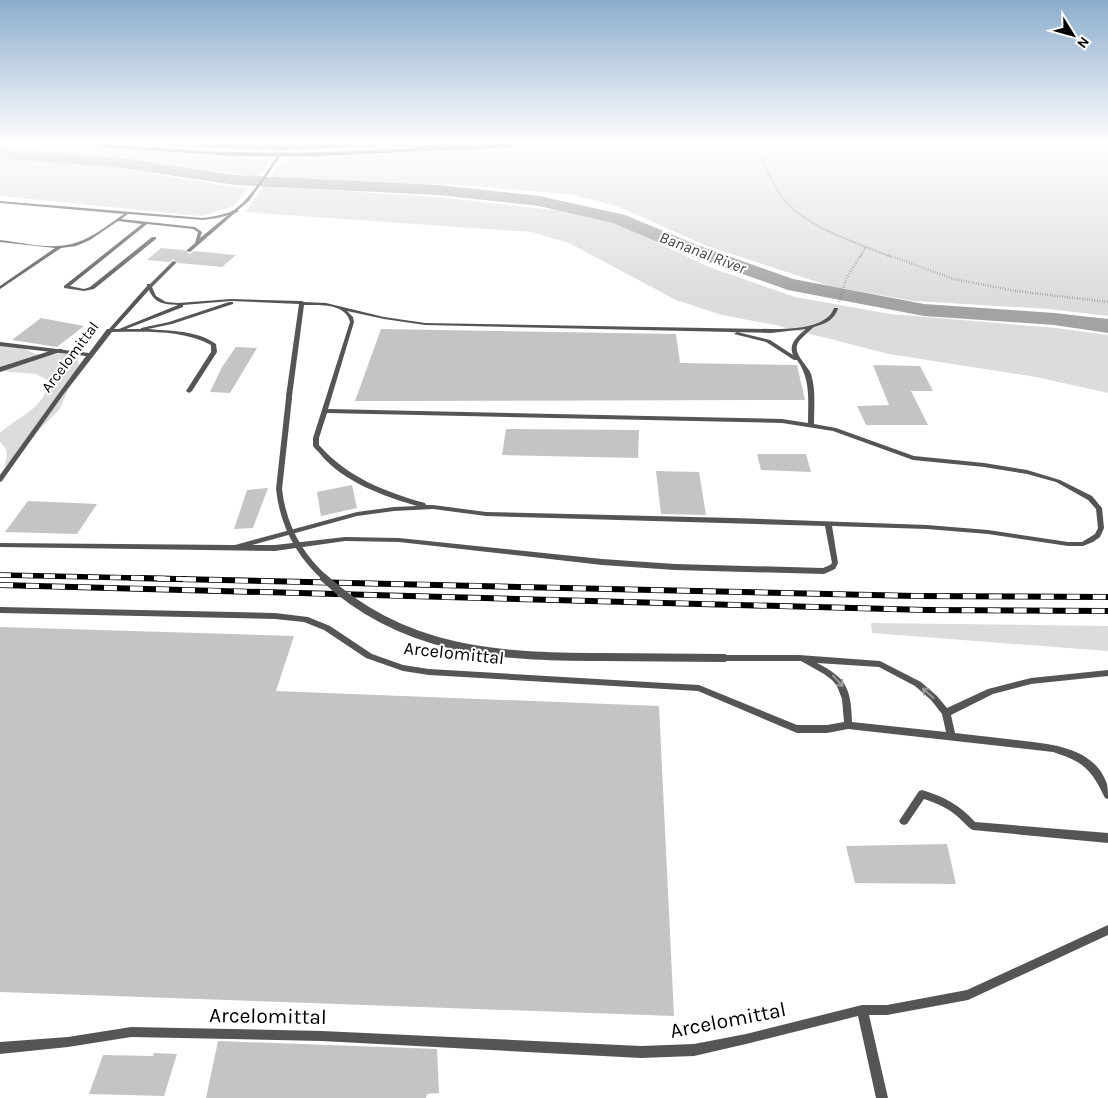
<svg xmlns="http://www.w3.org/2000/svg" width="1108" height="1098" font-family="Karla,sans-serif">
<style>
.green{fill:#dcdcdc}
.lines{fill:none;stroke-linecap:round;stroke-linejoin:round}
.river{fill:#a3a3a3;fill-rule:evenodd}
.building{fill:#c4c4c4}
.highway-casing{stroke:#dbdbdb;stroke-width:1}
.path-far1{stroke:#777;stroke-width:2;stroke-dasharray:0.5 1;stroke-linecap:butt}
.path{stroke:#777;stroke-width:2.5;stroke-dasharray:0.5 2;stroke-linecap:butt}
.lane{fill:#555;fill-rule:evenodd}
.street{fill:#555;fill-rule:evenodd}
.secondary{fill:#222;fill-rule:evenodd}
.highway{fill:#000;fill-rule:evenodd}
.rail-far1-casing{stroke:#000;stroke-width:5.5}
.rail-casing{stroke:#000;stroke-width:6}
.rail-far1{stroke:#fff;stroke-width:4;stroke-dasharray:11;stroke-linecap:butt}
.rail{stroke:#fff;stroke-width:4.5;stroke-dasharray:13;stroke-linecap:butt}
.lane-bridge-far2{stroke:#555;stroke-width:5}
.lane-bridge-far1{stroke:#555;stroke-width:6}
.lane-bridge{stroke:#555;stroke-width:8}
.oneway{stroke:#999}
.labels{text-anchor:middle;stroke-width:4;stroke-linejoin:round;paint-order:stroke}
.far-street-label{font-size:15px;fill:#000;stroke:#fff}
.far-water-label{font-size:16px;font-style:italic;fill:#444;stroke:#fff}
.street-label{font-size:18px;fill:#000;stroke:#fff}
.near-street-label{font-size:21px;fill:#000;stroke:#fff}
</style>
<rect width="100%" height="100%" fill="#fff"/>
<g class="green">
<path d="M0 144H70L184 153 274 157 258 177 140 161 0 149Z"/>
<path d="M542 144H1108V316L1049 309 914 301 830 286 707 246 617 206 568 194 461 185 269 179 286 156Z"/>
<path d="M0 156 111 167 248 189 234 206 201 216 0 196Z"/>
<path d="M264 186 437 197 580 213 622 226 709 267 795 297 890 314 1056 328 1108 335V393L1036 377 889 354 775 325 722 315 676 300 569 243 531 232 245 212Z"/>
<path d="M0 345 25 349 38 355 62 353 78 358 80 372 69 388 59 410 37 432 24 450 4 467C8 456 9 450 0 442V433C14 419 51 405 47 380L36 374 0 371Z"/>
<path d="M871 623 1108 626V651L872 633Z"/>
</g>
<g class="lines">
<path class="river" d="M0 148 122 158 235 175 438 185 539 196 625 215 697 245 793 279 924 304 1054 313 1108 319V333L1054 325 924 316 788 290 683 253 613 223 539 206 438 195 235 185 122 168 0 158Z"/>
</g>
<g class="building">
<path d="M161 248 184 250 190 254 194 251 236 255 222 267 179 263 173 259 170 262 147 260Z"/>
<path d="M41 318 84 326 57 347 12 340Z"/>
<path d="M381 329 676 334 680 363 797 365 805 400 355 401Z"/>
<path d="M236 347 257 348 230 393 210 392 222 367Z"/>
<path d="M873 365 920 366 933 391H911L928 425H866L857 406 889 405Z"/>
<path d="M506 429 639 430 638 458 502 455Z"/>
<path d="M757 454H806L811 472 761 470Z"/>
<path d="M656 471 699 472 706 515 661 514Z"/>
<path d="M352 485 357 508 321 516 317 492Z"/>
<path d="M268 488 253 528 234 529 247 490Z"/>
<path d="M28 501 97 504 77 534 5 532Z"/>
<path d="M0 627 294 636 276 691 659 706 674 1016 0 992Z"/>
<path d="M947 844 956 884 855 883 846 846Z"/>
<path d="M218 1041 437 1049 439 1093 427 1094 426 1098H206Z"/>
<path d="M154 1053 177 1054 164 1096 89 1094 103 1055 153 1056Z"/>
</g>
<g class="lines">
<g class="highway-casing">
<path id="highway" d="M165 144H531L527 146 457 150 392 146 281 150 169 146Z"/>
</g>
<g class="path-far1">
<path d="M747 144C766 157 770 184 785 201 812 230 856 242 891 257"/>
<path d="M860 257 866 247"/>
</g>
<g class="path">
<path d="M888 255 954 279 1016 291 1108 302"/>
<path d="M839 302 846 279 861 255"/>
</g>
<g class="lane">
<path d="M279 153 282 154 249 201 238 210V212L235 213 190 252 186 251 195 243 198 232 193 229 147 224 70 286 84 289 90 287 152 237H156V239L94 289 84 291 64 288V286L142 224 118 221 90 240 76 246 61 248 0 289V286L55 248 0 242V240C25 243 53 251 78 242 95 236 109 224 124 214L0 203V201L203 218C212 217 222 215 230 212 248 204 268 169 279 153ZM128 214 203 220 218 218 228 215 200 238 202 232 195 227 121 219Z"/>
<path d="M173 261 177 262 152 287 156 296 166 302 178 303 231 299 300 301H302L304 302 326 303 384 317 425 323 771 329C788 329 817 329 830 315 832 313 833 310 834 308H838V309C836 314 833 318 829 321 824 324 819 325 814 327 811 329 800 339 798 343 792 354 807 364 811 374 816 389 814 408 814 424L836 428 914 456 984 463 1027 470 1060 480 1092 496 1102 508 1104 528 1100 537 1093 542 1083 546H1068L988 534 927 529 832 526 838 563 835 569 824 574 675 570 602 565 399 542 345 541 275 551 0 547V543L235 545 357 512 394 507 417 506C383 496 344 482 321 455 319 452 315 449 313 446 313 444 313 440 313 438L350 322C346 303 319 305 304 305L292 396 289 398 286 396 299 304 231 301 183 305V307L126 329H141V328L169 322 229 302H233V304L172 324 148 329C170 331 197 330 216 344L217 352 192 391 189 393 186 391 211 352V345C181 329 144 332 112 332L63 395 2 481 0 482V475L59 393 86 356 0 346V342L89 353 107 329H109L147 286V284H150ZM149 290C155 304 164 304 178 305L119 329H114ZM347 311 384 319 425 325 771 333 806 329C798 336 788 343 793 355L770 340 737 332 734 334 766 342 794 360H797C811 379 808 401 808 423L782 419 328 409 354 322 353 317ZM327 413 782 423 833 431 913 460 984 467 1027 474 1056 482 1088 500 1096 509 1098 528 1095 534 1082 542H1068L988 530 927 525 734 518 486 512 433 505H426L425 503C385 492 347 477 319 445V438ZM433 509 486 516 825 526 832 563 830 565 823 568 675 564 602 559 399 538 345 537 275 545H252L357 516 394 511Z"/>
<path d="M0 607 275 613 308 617 330 626 372 654 403 665 429 669 699 685 797 725H827L844 722 842 699 837 686 832 680 824 674 801 661H724L721 660 720 658 721 656 724 655H799L880 661 921 682 937 696 947 708 988 689 1031 678 1108 670V676L1031 684 993 694 951 715 955 733C975 735 996 738 1016 740 1049 744 1094 746 1107 784 1108 789 1108 794 1108 799L1105 798C1091 769 1084 762 1053 752L848 729 827 733H797L698 691 429 675 403 671 366 658 324 630 304 622 275 619 0 613ZM817 663 879 667 915 686 931 700 942 714 946 732 852 722C851 689 847 678 817 663Z"/>
<path d="M922 790C943 796 960 805 975 822L1108 833V843L973 830C967 827 963 821 957 816 948 808 936 803 924 799L907 824 904 825 901 824 899 821 919 791Z"/>
<path d="M1108 925V935L968 1000 887 1015H869L888 1098H876L858 1016 746 1044 694 1056 641 1058 322 1041 131 1037 68 1047 0 1054V1042L68 1037 131 1027 322 1031 641 1046 694 1044 746 1034 862 1005H887L967 990Z"/>
</g>
<path class="street" d="M56 349H62L63 351 0 372V367Z"/>
<path class="secondary" d="M79 144C132 142 186 152 239 152 309 154 378 150 448 146L451 148 448 150 318 156H237L82 146Z"/>
<use href="#highway" class="highway"/>
<g class="rail-far1-casing">
<path id="rail-far1" d="M0 575 185 579"/>
</g>
<g class="rail-casing">
<g id="rail">
<path d="M131 578 915 596 1108 597"/>
<path d="M0 585 926 610 1108 611"/>
</g>
</g>
<use href="#rail-far1" class="rail-far1"/>
<use href="#rail" class="rail"/>
<path class="lane-bridge-far2" d="M289 399V396"/>
<path class="lane-bridge-far1" d="M289 398 279 489C283 525 299 555 326 579"/>
<path class="lane-bridge" d="M324 578C404 652 499 657 602 657 643 657 683 658 724 658"/>
</g>
<defs><path id="oneway-shaft" d="M-6 0H5M1.5-3L5.5 0L1.5 3" fill="none" stroke-width="1.6" stroke-linecap="round" stroke-linejoin="round" transform="scale(1.25)"/></defs>
<g class="oneway">
<use href="#oneway-shaft" transform="translate(838 681) rotate(47)"/>
<use href="#oneway-shaft" transform="translate(928 693) rotate(-139)"/>
</g>
<linearGradient id="sky" x2="0" y2="1"><stop stop-color="#8cadcc"/><stop offset="0.48" stop-color="#fff"/><stop offset="1" stop-color="#fff" stop-opacity="0"/></linearGradient>
<rect width="1108" height="298" fill="url(#sky)"/>
<g class="labels">
<g class="far-street-label">
<text transform="translate(70 357) rotate(-53)" y="5">Arcelomittal</text>
</g>
<g class="far-water-label">
<text transform="translate(703 252) rotate(21)" y="6">Bananal River</text>
</g>
<g class="street-label">
<text transform="translate(454 653) rotate(6)" y="6">Arcelomittal</text>
</g>
<g class="near-street-label">
<text transform="translate(268 1016) rotate(1)" y="7">Arcelomittal</text>
<text transform="translate(728 1020) rotate(-11)" y="7">Arcelomittal</text>
</g>
</g>
<g transform="translate(1073 35) rotate(127)" stroke="#ffffff" stroke-width="4" paint-order="stroke">
<path d="M0-4L9 19L0 12L-9 19Z" fill="#000000"/>
<text y="-8" font-size="14" font-weight="bold" text-anchor="middle" fill="#000000">N</text>
</g>
</svg>
